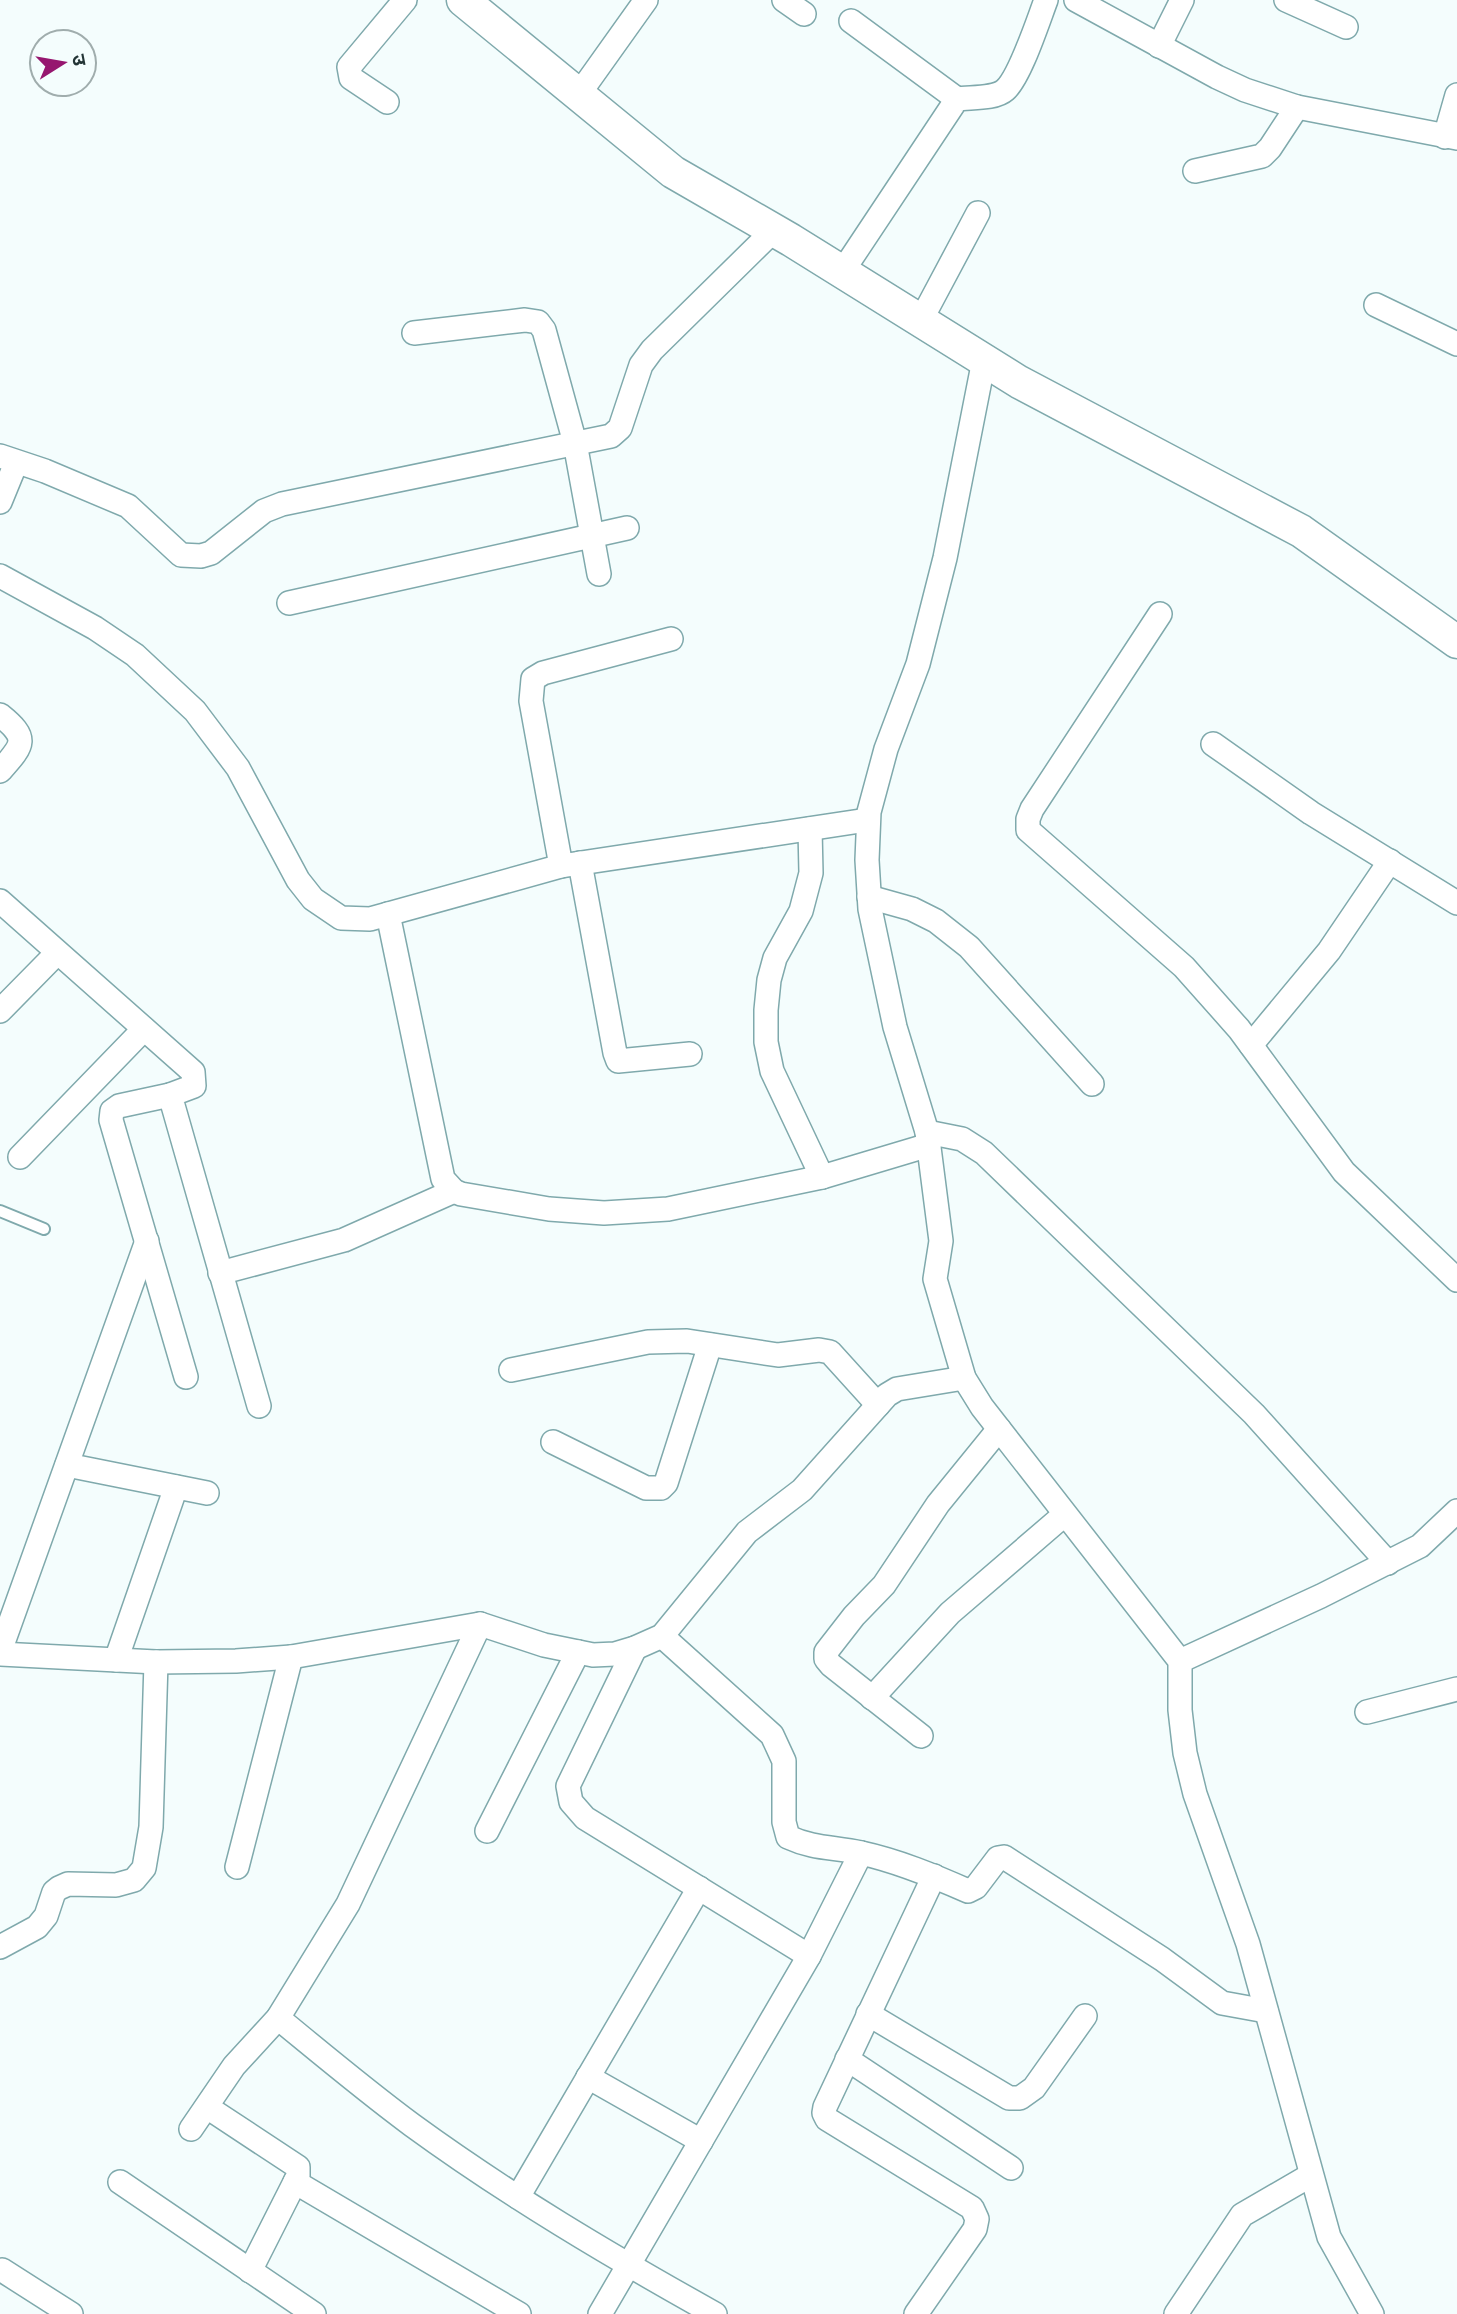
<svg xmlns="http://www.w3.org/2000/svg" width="1457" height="2314" font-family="'Public Sans','Noto Sans Devanagari',sans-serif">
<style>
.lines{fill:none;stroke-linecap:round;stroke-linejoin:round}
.lane-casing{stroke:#7fa9ac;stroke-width:14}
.street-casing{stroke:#7fa9ac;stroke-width:26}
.secondary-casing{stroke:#7fa9ac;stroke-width:35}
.lane{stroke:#fff;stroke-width:10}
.street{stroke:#fff;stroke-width:23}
.secondary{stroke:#fff;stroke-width:32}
</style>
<rect width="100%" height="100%" fill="#f4fdfd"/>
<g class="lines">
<g class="lane-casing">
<path id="lane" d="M0 1211 44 1229"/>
</g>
<g class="street-casing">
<g id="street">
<path d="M784 0 804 14"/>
<path d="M1076 0 1217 77 1245 90 1297 107 1457 138"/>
<path d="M1286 0 1346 27"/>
<path d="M851 21 957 99"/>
<path d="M1159 46 1182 0"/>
<path d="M579 94 646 0"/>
<path d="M387 102 351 78 349 67 405 0"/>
<path d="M1445 137 1457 95"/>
<path d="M1195 171 1262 156 1270 148 1297 107"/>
<path d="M840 270 850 260 957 99C971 97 995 99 1005 90 1020 77 1038 21 1046 0"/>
<path d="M1376 305 1457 344"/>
<path d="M921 320 978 213"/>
<path d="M414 333 525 320 538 322 544 330 575 443 599 574"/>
<path d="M984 360 945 558 918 664 886 749 869 812 867 860 870 909 895 1027 927 1132 941 1241 935 1279 964 1378 982 1407 1180 1661V1710L1185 1753 1195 1794 1248 1944 1329 2237 1372 2314"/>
<path d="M0 456 45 471 128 506 181 555 201 556 211 553 264 511 282 504 611 436 620 428 641 365 652 350 774 230"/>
<path d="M0 502 16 463"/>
<path d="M0 576 95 628 135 655 195 711 238 768 298 880 313 899 341 918 370 919 561 866"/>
<path d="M289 603 627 528"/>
<path d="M1160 614 1032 809 1028 819V830L1184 967 1239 1029 1344 1172 1457 1280"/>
<path d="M671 639 543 673 533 679 531 701 561 866 867 820"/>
<path d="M0 715C30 739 23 745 0 771"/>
<path d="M1213 744 1311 813 1457 903"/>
<path d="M810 829 811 873 801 911 775 958 769 980 766 1010V1042L772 1071 822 1177"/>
<path d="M580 863 615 1053 618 1061 690 1054"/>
<path d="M869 897 912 909 936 921 969 947 1092 1084"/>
<path d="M0 901 193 1072 194 1086 170 1095 259 1406"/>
<path d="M388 914 443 1179 454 1191 461 1194 549 1209 604 1213 668 1209 822 1177 929 1145"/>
<path d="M0 1011 57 953"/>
<path d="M1251 1045 1329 951 1390 861"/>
<path d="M170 1095 119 1106 112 1111 111 1120 186 1377"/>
<path d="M927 1132 962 1139 984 1153 1254 1414 1388 1563"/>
<path d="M20 1157 144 1029"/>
<path d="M220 1273 344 1240 454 1191"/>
<path d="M511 1370 648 1342 687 1341 778 1355 819 1350 830 1352 878 1405"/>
<path d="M553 1442 646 1488H661L666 1483 710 1345"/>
<path d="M67 1465 207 1493"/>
<path d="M662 1636 772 1735 784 1761V1822L788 1837C814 1849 834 1847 861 1853 898 1861 934 1876 968 1891L976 1887 998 1858 1004 1857 1162 1959 1222 2003 1266 2011"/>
<path d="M635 1648 568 1786 571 1802 585 1818 809 1956"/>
<path d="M0 1651 147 1241"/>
<path d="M0 1654 156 1662 236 1661 291 1657 480 1624 544 1645 593 1655 615 1654 635 1648 662 1636 747 1532 802 1490 887 1395 897 1389 964 1378"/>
<path d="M116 1660 176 1487"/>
<path d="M1180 1661 1321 1596 1420 1546 1457 1511"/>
<path d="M872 1698 950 1613 1064 1515"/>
<path d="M1367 1712 1457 1689"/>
<path d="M921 1736 831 1665 826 1659V1652L854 1616 884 1585 938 1504 999 1429"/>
<path d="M487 1831 578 1652"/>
<path d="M237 1867 291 1657"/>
<path d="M0 1947 37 1927 46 1916 54 1892 59 1888 68 1884 116 1885 134 1880 144 1868 151 1827 156 1662"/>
<path d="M868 2014 1009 2098H1020L1034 2088 1085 2016"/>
<path d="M278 2018C322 2054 366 2091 412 2125 508 2195 611 2256 715 2314"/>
<path d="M847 2059 1011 2168"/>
<path d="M588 2077 701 2141"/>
<path d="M207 2107 298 2167V2176L250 2271"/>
<path d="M191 2129 234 2066 278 2018 348 1904 480 1624"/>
<path d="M120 2182 314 2314"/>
<path d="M295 2182 519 2314"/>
<path d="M518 2197 699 1888"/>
<path d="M2 2270 71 2314"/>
<path d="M600 2314 809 1956 861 1853"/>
<path d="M916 2314 975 2229 977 2219 972 2208 827 2119 824 2113 825 2107 934 1876"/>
<path d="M1176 2314 1242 2215 1311 2175"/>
</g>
</g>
<g class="secondary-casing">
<path id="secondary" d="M463 0 673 172 791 240 1019 382 1301 531 1457 642"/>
</g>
<use href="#lane" class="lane"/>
<use href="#street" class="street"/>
<use href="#secondary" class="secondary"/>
</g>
<g transform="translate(63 63) rotate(79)"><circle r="33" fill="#f4fdfd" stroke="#a0adad" stroke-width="2"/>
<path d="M0-5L12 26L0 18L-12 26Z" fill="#96166f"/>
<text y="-10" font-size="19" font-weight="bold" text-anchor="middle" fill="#233536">उ</text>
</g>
</svg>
